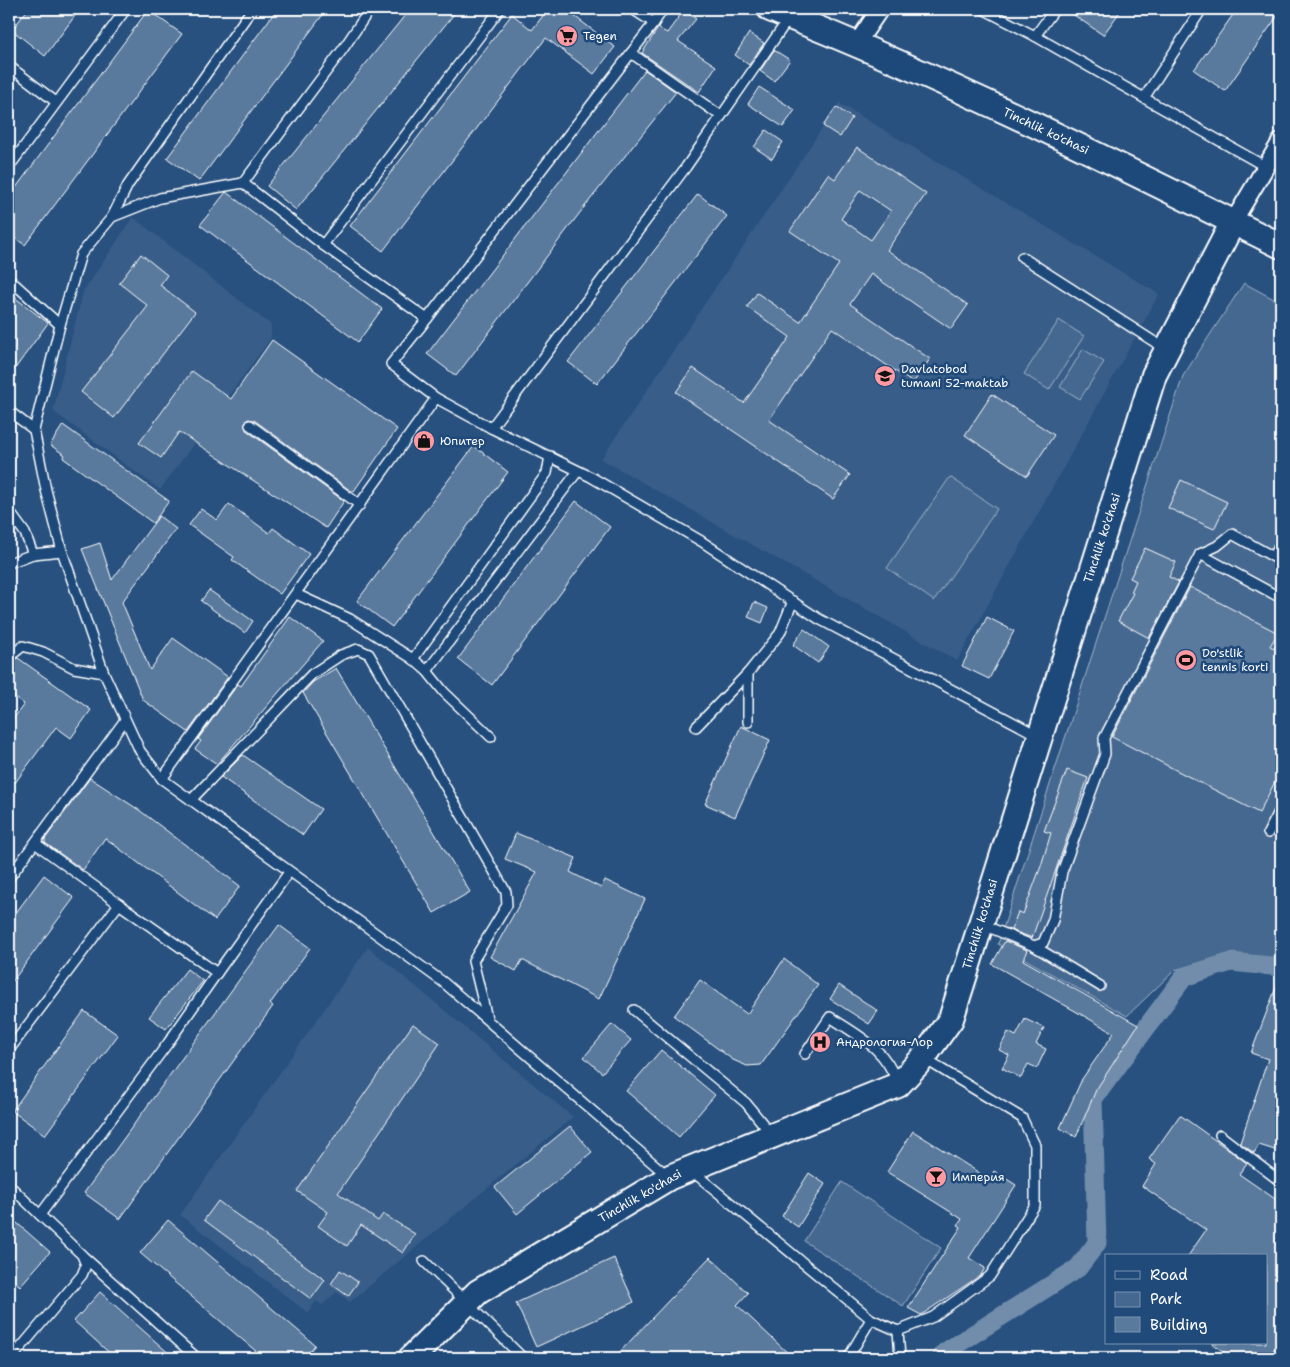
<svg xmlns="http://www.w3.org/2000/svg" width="1290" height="1367" font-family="'Shantell Sans',sans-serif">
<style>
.built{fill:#375d88}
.green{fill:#446890;stroke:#a2b4c8}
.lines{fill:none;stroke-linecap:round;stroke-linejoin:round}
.canal{stroke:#718dab;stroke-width:19}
.building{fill:#5a7a9d;stroke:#fff;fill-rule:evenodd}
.lane-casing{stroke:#fff;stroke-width:12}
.street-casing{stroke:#fff;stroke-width:20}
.secondary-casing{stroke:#fff;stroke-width:28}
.lane{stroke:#1f4a7a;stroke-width:9}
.street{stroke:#1f4a7a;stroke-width:16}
.secondary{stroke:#1f4a7a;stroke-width:24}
.labels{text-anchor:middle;stroke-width:5;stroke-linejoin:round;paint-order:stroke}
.poi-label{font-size:12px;fill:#fff;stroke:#1f4a7a;text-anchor:start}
.street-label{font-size:12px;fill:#fff;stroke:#1f4a7a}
</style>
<rect width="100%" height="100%" fill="#28517f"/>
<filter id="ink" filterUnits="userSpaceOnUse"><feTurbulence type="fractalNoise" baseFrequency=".02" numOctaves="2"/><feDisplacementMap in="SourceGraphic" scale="10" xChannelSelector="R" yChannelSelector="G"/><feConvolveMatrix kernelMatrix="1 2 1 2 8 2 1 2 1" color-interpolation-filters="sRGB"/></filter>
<g filter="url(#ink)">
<g class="built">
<path d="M839 103 1159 294 957 661 601 459Z"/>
<path d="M133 217 271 325V338L160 490 53 411 83 292Z"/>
<path d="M368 947 573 1117 350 1302 337 1292 322 1305 316 1301 308 1313 180 1215Z"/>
</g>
<g class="green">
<path d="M1244 283 1281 303V962L1218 957 1175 970 1127 1016 998 944 1183 376Z"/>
<path d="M1059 320 1084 336 1049 390 1024 374Z"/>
<path d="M1083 349 1104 362 1080 399 1060 387Z"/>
<path d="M950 477 997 509 934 601 887 568Z"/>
<path d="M842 1182 941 1248 903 1306 804 1241Z"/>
</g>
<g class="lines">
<path class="canal" d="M941 1358 945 1352 1078 1268 1097 1243 1093 1099 1184 977 1231 962 1281 967"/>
</g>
<g class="building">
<path d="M28 9H80L45 56 12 30Z"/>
<path d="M277 9H327L199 181 167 158Z"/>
<path d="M410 9H458L296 210 267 186Z"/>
<path d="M548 9H565L615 47 594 74 546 38 383 251 350 226 512 14 532 30Z"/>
<path d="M1065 9H1122L1103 35Z"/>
<path d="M1237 9H1281V11L1225 91 1194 70Z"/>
<path d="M148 10 182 34 25 245 9 234V197Z"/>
<path d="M684 10 696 19 678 41 716 66 699 92 642 53 658 28 667 33Z"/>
<path d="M749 33 764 43 749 65 735 55Z"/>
<path d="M774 50 790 60 774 81 760 71Z"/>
<path d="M645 70 676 92 582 210 456 376 427 354Z"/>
<path d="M759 87 795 110 783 127 748 104Z"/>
<path d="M836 107 852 118 840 137 823 126Z"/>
<path d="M766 130 783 142 772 159 754 147Z"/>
<path d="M857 147 926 194 887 250 968 305 951 329 871 274 850 304 930 359 913 383 832 328 769 420 850 475 833 499 676 392 693 368 744 403 790 337 747 307 757 293 800 322 839 264 790 231 828 174 835 179ZM860 190 891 211 871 240 841 219Z"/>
<path d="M226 192 382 309 358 342 200 225Z"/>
<path d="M698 194 727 216 597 384 568 362Z"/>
<path d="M141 254 167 275 160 285 195 312 114 418 81 392 148 306 119 283Z"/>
<path d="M9 293 48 323 9 377Z"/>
<path d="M272 340 397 429 354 491H351L254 420 248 419 245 422 246 430 344 501 326 528 179 432 161 458 139 443 192 371 231 399Z"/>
<path d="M992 394 1054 435 1027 476 965 435Z"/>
<path d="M63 425 169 501 153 523 63 458 65 455 50 445Z"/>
<path d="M474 446 508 472 392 627 357 601Z"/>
<path d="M1181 480 1227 502 1214 529 1168 508Z"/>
<path d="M576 501 610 527 492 685 458 659Z"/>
<path d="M229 504 269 533 273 528 309 554 280 594 232 560 234 557 189 525 201 509 217 520Z"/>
<path d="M159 516 176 529 122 602 150 670 173 638 228 677 188 732 143 700 82 549 100 543 112 580Z"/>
<path d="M1145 548 1176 562 1169 577 1179 582 1149 638 1118 621 1133 593 1131 592 1136 581 1130 578Z"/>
<path d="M1190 587 1278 633 1270 646 1281 652V770L1259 813 1112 737Z"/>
<path d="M209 590 253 621 245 633 201 601Z"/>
<path d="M754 602 768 608 762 623 748 617Z"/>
<path d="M290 617 323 641 217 764 195 749 201 741 198 739 238 684 241 686Z"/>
<path d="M987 617 1014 631 989 679 962 666Z"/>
<path d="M804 629 829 647 818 663 793 645Z"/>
<path d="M18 658 91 710 71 738 56 727 9 791V725L24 704 9 693V663Z"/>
<path d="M336 668 470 892 434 913 303 693 313 682Z"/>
<path d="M741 726 770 740 735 817 705 804Z"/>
<path d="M243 755 321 809 303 835 221 777Z"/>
<path d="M1067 770 1088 778 1032 938 1011 930 1018 912 1023 914 1041 866 1051 833 1044 831Z"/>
<path d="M90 778 139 810 240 886 215 920 105 838 83 870 45 843V839Z"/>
<path d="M516 833 576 858 570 872 601 888 605 880 645 899 599 999 522 960 516 971 490 957 537 872 505 859Z"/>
<path d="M44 875 74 898 9 986V922Z"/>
<path d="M279 925 310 948 270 1004 273 1006 120 1219 84 1193Z"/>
<path d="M1005 941 1027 950 1023 960 1138 1025 1096 1090 1076 1137 1060 1128 1082 1079 1114 1033 992 964Z"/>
<path d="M784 959 818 985 761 1065 747 1066 733 1060 674 1016 700 980 747 1014Z"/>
<path d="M187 969 203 981 166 1029 149 1017Z"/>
<path d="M1280 977 1281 1152 1259 1145 1254 1153 1240 1143 1268 1059 1251 1053Z"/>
<path d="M839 985 878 1011 869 1024 830 999Z"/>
<path d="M84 1011 118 1035 45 1135 12 1111Z"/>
<path d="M1025 1019 1044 1028 1036 1044 1046 1049 1037 1068 1028 1064 1021 1078 1002 1068 1009 1055 999 1050 1008 1032 1016 1036Z"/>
<path d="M413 1024 440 1043 338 1193 378 1221 383 1214 415 1234 403 1253 361 1225 347 1246 318 1226 328 1212 297 1191Z"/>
<path d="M612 1024 631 1040 602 1073 584 1057Z"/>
<path d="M661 1050 715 1095 679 1137 626 1091Z"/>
<path d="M1180 1115 1247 1163 1239 1174 1281 1203V1339L1268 1358H1233L1211 1343H1266V1256H1188L1206 1230 1142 1186 1156 1164 1149 1159Z"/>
<path d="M570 1126 592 1152 517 1214 495 1187Z"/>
<path d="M913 1131 989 1179 994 1171 1016 1185 969 1258 985 1268 981 1275 921 1315 908 1308 961 1227 958 1225 962 1219 887 1172Z"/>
<path d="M809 1173 825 1184 798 1227 782 1216Z"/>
<path d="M218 1201 325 1280 311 1299 204 1220Z"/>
<path d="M9 1216 50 1252 20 1286 9 1276Z"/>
<path d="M168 1220 315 1345 304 1358H264L140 1253Z"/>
<path d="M710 1257 748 1293 737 1305 793 1358H614Z"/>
<path d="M614 1258 634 1302 536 1347 516 1303Z"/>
<path d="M340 1270 358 1282 348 1296 331 1284Z"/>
<path d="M100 1292 174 1358H115L74 1321Z"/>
</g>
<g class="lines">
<g class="lane-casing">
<g id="lane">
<path d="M632 9 654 23 663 9"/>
<path d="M983 9 1035 36"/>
<path d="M1055 9 1035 36 1144 98"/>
<path d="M1202 9 1144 98 1266 167"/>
<path d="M789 18 686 167 491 428 591 477 701 541 819 619 1039 736"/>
<path d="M631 53 721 116"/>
<path d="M9 66 56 102"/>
<path d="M9 167 126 9"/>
<path d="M243 183 343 49 370 9"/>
<path d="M112 217 128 185 252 9"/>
<path d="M323 245 243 183 160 198 112 217 81 254 60 325 34 430 46 490 62 551 104 673 140 751 162 779 443 982 669 1177"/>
<path d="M1022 257 1167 350"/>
<path d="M9 279 60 325"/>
<path d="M427 319 654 23"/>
<path d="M436 398 391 364 427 319 323 245 500 9"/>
<path d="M9 411 34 430"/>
<path d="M250 425 360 505"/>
<path d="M550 456 547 473 413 659 427 671 578 471"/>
<path d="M9 511 25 533 33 554"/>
<path d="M1200 554 1281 598"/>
<path d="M1274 557 1281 542"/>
<path d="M9 563 33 554 62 551"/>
<path d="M296 594 350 619 413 659"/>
<path d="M9 657 23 646 43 652 74 668 104 673"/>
<path d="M427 671 444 692 491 737"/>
<path d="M748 673V722"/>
<path d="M696 727 748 673 780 633 793 601"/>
<path d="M162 779 436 398 491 428"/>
<path d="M191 800 312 674 341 655 358 649 369 654 506 892 507 905 473 961 487 1018"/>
<path d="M1268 833 1281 808"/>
<path d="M35 843 119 904"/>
<path d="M9 878 125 720"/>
<path d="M981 924 1034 946 1043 943 1053 920 1062 872 1105 754 1104 738 1200 554 1217 546 1232 534 1281 561"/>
<path d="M1034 946 1100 986"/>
<path d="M634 1010 746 1103 771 1134"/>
<path d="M9 1050 119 904 217 973 289 872"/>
<path d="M805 1054 830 1017C860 1037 884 1047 897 1082"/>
<path d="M1220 1135 1281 1182"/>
<path d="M692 1171 871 1319 898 1331 933 1317 990 1276 1035 1205V1145L1022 1118 923 1058"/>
<path d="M9 1185 40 1215"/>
<path d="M84 1257 197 1358"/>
<path d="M424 1261 523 1358"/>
<path d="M898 1331 900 1358"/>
<path d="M12 1358 82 1275 86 1265 82 1255 40 1215 168 1043 217 973"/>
<path d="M848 1358 871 1319"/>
</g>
</g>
<g class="street-casing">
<g id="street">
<path d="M857 43 880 9"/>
<path d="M1233 222 1281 141"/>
</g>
</g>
<g class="secondary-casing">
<g id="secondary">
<path d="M770 9C945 78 1113 162 1281 246"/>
<path d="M411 1358 478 1292 670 1177 898 1085 923 1058 951 1019 1154 375 1233 222"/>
</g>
</g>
<use href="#lane" class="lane"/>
<use href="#street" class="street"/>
<use href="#secondary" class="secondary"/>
</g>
</g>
<defs>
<g id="supermarket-disc" transform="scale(1.125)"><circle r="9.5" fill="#ff9aa2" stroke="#1f4a7a"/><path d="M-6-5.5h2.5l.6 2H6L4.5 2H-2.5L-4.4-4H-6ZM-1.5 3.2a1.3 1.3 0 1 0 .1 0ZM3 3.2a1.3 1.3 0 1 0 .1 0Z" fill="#111"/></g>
<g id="school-disc" transform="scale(1.125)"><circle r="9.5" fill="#ff9aa2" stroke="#1f4a7a"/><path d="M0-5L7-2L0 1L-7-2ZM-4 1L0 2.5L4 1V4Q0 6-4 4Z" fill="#111"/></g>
<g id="shop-disc" transform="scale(1.125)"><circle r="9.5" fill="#ff9aa2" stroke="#1f4a7a"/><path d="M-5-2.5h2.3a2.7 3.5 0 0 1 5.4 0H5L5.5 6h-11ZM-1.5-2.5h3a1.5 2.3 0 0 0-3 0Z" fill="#111"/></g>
<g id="stadium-disc" transform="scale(1.125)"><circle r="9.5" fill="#ff9aa2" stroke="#1f4a7a"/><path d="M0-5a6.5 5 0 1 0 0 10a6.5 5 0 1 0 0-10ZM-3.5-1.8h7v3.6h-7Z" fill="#111"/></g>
<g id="hospital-disc" transform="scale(1.125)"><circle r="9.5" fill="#ff9aa2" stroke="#1f4a7a"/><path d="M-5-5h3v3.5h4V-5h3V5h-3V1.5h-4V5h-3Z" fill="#111"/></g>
<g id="bar-disc" transform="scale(1.125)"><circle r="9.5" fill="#ff9aa2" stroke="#1f4a7a"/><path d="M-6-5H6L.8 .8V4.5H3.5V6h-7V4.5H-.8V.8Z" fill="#111"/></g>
</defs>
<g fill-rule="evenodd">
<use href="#supermarket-disc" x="567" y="36"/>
<use href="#school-disc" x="885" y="376"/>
<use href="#shop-disc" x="424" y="441"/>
<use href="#stadium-disc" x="1186" y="660"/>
<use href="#hospital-disc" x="820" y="1042"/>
<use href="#bar-disc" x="936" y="1177"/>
</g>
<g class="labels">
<g class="poi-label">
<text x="583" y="40">Tegen</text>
<text x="901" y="373">Davlatobod<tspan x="901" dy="14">tumani 52-maktab</tspan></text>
<text x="440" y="445">Юпитер</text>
<text x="1202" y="657">Do'stlik<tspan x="1202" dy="14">tennis korti</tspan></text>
<text x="836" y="1046">Андрология-Лор</text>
<text x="952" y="1181">Империя</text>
</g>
<g class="street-label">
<text transform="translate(1046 131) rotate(25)" y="4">Tinchlik ko'chasi</text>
<text transform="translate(1102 538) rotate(-72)" y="4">Tinchlik ko'chasi</text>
<text transform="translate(980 924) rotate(-73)" y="4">Tinchlik ko'chasi</text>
<text transform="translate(640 1196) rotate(-30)" y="4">Tinchlik ko'chasi</text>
</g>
</g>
<rect width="1290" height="1367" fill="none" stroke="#1f4a7a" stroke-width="30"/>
<rect x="15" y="15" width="1260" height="1337" fill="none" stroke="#fff" stroke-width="2" filter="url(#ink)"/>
<rect x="1105" y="1254" width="162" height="90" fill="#1f4a7a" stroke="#7992af"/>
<rect x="1115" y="1271" width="25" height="8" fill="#1f4a7a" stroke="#7992af"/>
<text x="1150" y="1280" font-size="15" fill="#ffffff">Road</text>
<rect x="1115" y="1292" width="25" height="15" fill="#446890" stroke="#7992af"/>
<text x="1150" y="1304" font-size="15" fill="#ffffff">Park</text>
<rect x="1115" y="1317" width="25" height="15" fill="#5a7a9d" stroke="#7992af"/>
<text x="1150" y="1330" font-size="15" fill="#ffffff">Building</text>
</svg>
